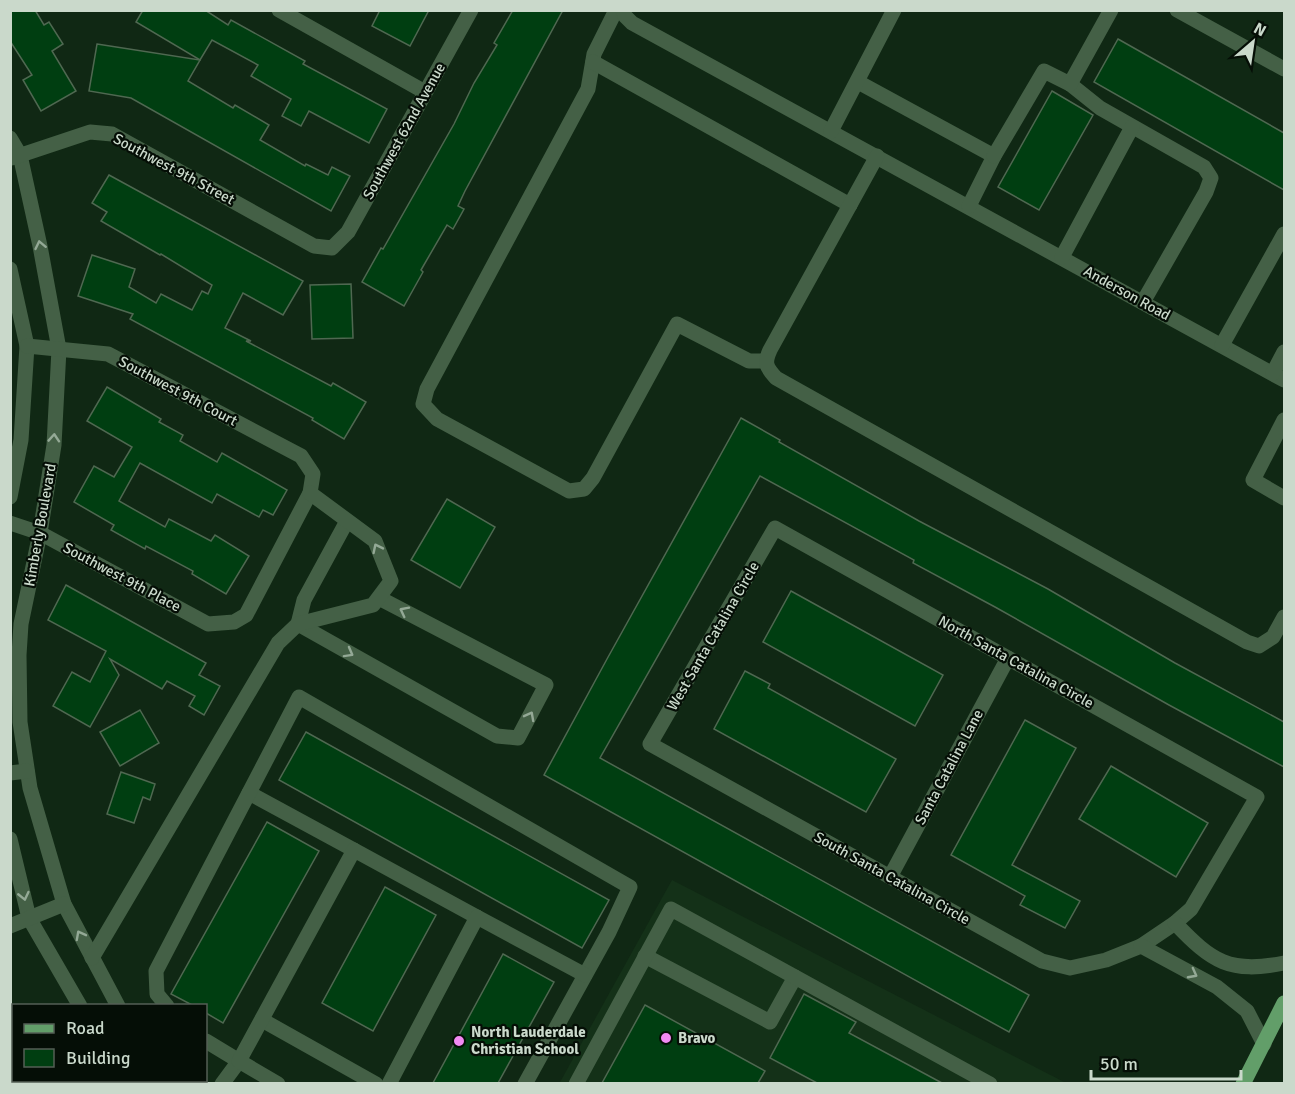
<svg xmlns="http://www.w3.org/2000/svg" width="1295" height="1094" font-family="Signika,sans-serif">
<style>
.built{fill:#143118}
.building{fill:#003e11;stroke:#4f6851;stroke-width:1.5}
.lines{fill:none;stroke-linecap:round;stroke-linejoin:round}
.minor{stroke:#446046;stroke-width:15}
.major{stroke:#629e69;stroke-width:15}
.oneway{stroke:#94a996}
.poi-dot{fill:#f28af3;stroke:#050e06;stroke-width:2}
.labels{text-anchor:middle;stroke-width:4.5;stroke-linejoin:round;paint-order:stroke}
.street-label{font-size:15px;fill:#cad9cb;stroke:#050e06}
.poi-label{font-size:15px;font-weight:bold;fill:#cad9cb;stroke:#050e06;text-anchor:start}
</style>
<rect width="100%" height="100%" fill="#102814"/>
<path class="built" d="M672 880 1066 1083 559 1084Z"/>
<g class="building">
<path d="M10 10H35L44 25 49 22 63 44 52 51 76 91 41 111 23 80 32 75 10 41Z"/>
<path d="M143 10H205L228 25 231 20 305 61 303 64 387 109 369 143 309 111 301 126 282 116 291 99 251 76 258 65 212 40 200 60 136 22Z"/>
<path d="M380 10H429L410 46 372 26Z"/>
<path d="M513 10H563L465 191 458 206 464 209 453 229 447 225 421 270 423 272 404 306 362 282 381 248 383 249 454 124 474 83 497 45 494 43Z"/>
<path d="M1118 39 1284 133V190L1094 82Z"/>
<path d="M97 44 200 60 188 81 233 108 235 105 269 125 260 140 305 166 306 164 328 175 332 167 350 176 331 211 131 98 89 91Z"/>
<path d="M1052 91 1093 115 1039 210 998 187Z"/>
<path d="M109 175 303 281 283 315 243 293 225 328 251 341H246L331 386 333 383 366 402 344 439 312 420 313 418 130 319 133 314 78 296 92 255 135 269 129 287 156 303 161 294 192 310 202 291 208 294 212 285 161 254 160 255 101 221 107 212 92 203Z"/>
<path d="M351 284 353 338 312 339 310 285Z"/>
<path d="M107 387 161 419 159 422 183 435 180 441 217 462 222 453 287 490 273 515 263 510 259 517 217 494 212 503 140 463 119 501 165 527 169 519 211 541 215 535 249 556 226 594 192 574 193 571 146 546 145 549 111 530 114 525 74 502 94 466 114 477 132 447 87 421Z"/>
<path d="M741 418 780 440 779 442 919 521 1048 589 1175 663 1284 722V767L1169 705 995 607 913 563 914 560 760 476 600 758 1029 995 1009 1032 544 775 607 659Z"/>
<path d="M447 499 495 527 460 588 411 560Z"/>
<path d="M66 585 206 663 199 675 220 686 204 715 189 706 195 696 167 681 162 689 110 659 119 675 90 727 53 706 72 672 90 682 106 651 48 620Z"/>
<path d="M791 591 943 675 915 726 763 642Z"/>
<path d="M745 671 770 684 768 688 896 759 866 812 714 729Z"/>
<path d="M140 710 159 743 120 766 100 732Z"/>
<path d="M1025 720 1076 748 1012 865 1080 901 1065 928 1020 905 1025 896 951 855Z"/>
<path d="M306 732 609 900 582 948 279 780Z"/>
<path d="M1111 766 1208 823 1176 877 1079 819Z"/>
<path d="M121 772 155 784 150 800 143 797 134 823 107 814Z"/>
<path d="M267 822 319 851 223 1023 206 1013V1005H192L171 994Z"/>
<path d="M385 887 436 915 373 1031 322 1003Z"/>
<path d="M503 954 554 982 498 1083H433Z"/>
<path d="M804 994 856 1022 849 1033 942 1083H817L770 1058Z"/>
<path d="M645 1005 765 1071 758 1083H602Z"/>
</g>
<g class="lines">
<g class="minor">
<path d="M279 10 425 92"/>
<path d="M616 10 594 54 588 89 427 389 423 404 437 419 569 491 584 489 593 478 677 324 749 361H765"/>
<path d="M623 10 625 16 632 23 1284 380"/>
<path d="M1177 10 1284 69"/>
<path d="M593 62 850 205"/>
<path d="M858 82 994 156 969 206"/>
<path d="M1070 84 1100 108 1204 167 1211 178 1206 192 1143 302"/>
<path d="M831 131 894 10"/>
<path d="M10 138 20 155 40 246 59 349 54 445 40 533 21 624 19 655 20 722 30 788 64 904 118 1006"/>
<path d="M877 156 770 350C764 363 766 367 776 378L1247 642 1259 646 1273 637 1284 617"/>
<path d="M994 156 1044 71 1070 84 1111 10"/>
<path d="M12 158 90 132 112 134 314 246 332 248 348 232 471 10"/>
<path d="M1062 257 1132 127"/>
<path d="M10 269 27 346 21 440 10 497"/>
<path d="M1222 345 1284 234"/>
<path d="M1273 373 1284 352"/>
<path d="M1284 420 1253 480 1284 498"/>
<path d="M10 523 40 533 208 624 234 622 246 615 310 493 313 474 301 456 108 354 27 346"/>
<path d="M775 528 1257 797 1191 909 1175 923 1141 946 1106 960 1070 968 1042 961 650 744Z"/>
<path d="M298 624 497 736 518 738 546 685 379 598"/>
<path d="M298 624 304 600 347 521"/>
<path d="M10 773 27 771"/>
<path d="M249 793 354 850"/>
<path d="M10 839 29 918 80 1006"/>
<path d="M890 877 1008 658"/>
<path d="M1175 923C1212 962 1230 974 1284 963"/>
<path d="M10 926 64 904"/>
<path d="M1141 946 1217 987 1247 1011 1264 1044"/>
<path d="M645 956 770 1022 795 977"/>
<path d="M92 958 278 643 298 624 373 605 391 581 375 541 310 493"/>
<path d="M167 1006 157 994 156 971 299 697 630 887 609 932 525 1084"/>
<path d="M262 1020 376 1084"/>
<path d="M206 1041 239 1061 222 1084"/>
<path d="M133 1080 136 1084"/>
<path d="M173 1080 176 1084"/>
<path d="M60 1084 62 1080"/>
<path d="M278 1084 239 1061 354 850 477 917"/>
<path d="M389 1084 477 917 585 975"/>
<path d="M576 1084 671 909 990 1084"/>
</g>
<path class="major" d="M1243 1084 1284 1003"/>
</g>
<defs><path id="oneway-chevron" d="M-2-3.5L2.5 0L-2 3.5" fill="none" stroke-width="1.6" stroke-linecap="round" stroke-linejoin="round" transform="scale(1.5)"/></defs>
<g class="oneway">
<use href="#oneway-chevron" transform="translate(40 245) rotate(-102)"/>
<use href="#oneway-chevron" transform="translate(54 438) rotate(-86)"/>
<use href="#oneway-chevron" transform="translate(377 548) rotate(-116)"/>
<use href="#oneway-chevron" transform="translate(404 611) rotate(-153)"/>
<use href="#oneway-chevron" transform="translate(349 653) rotate(29)"/>
<use href="#oneway-chevron" transform="translate(530 716) rotate(-62)"/>
<use href="#oneway-chevron" transform="translate(24 896) rotate(77)"/>
<use href="#oneway-chevron" transform="translate(80 935) rotate(-118)"/>
<use href="#oneway-chevron" transform="translate(1193 974) rotate(28)"/>
</g>
<g class="poi-dot">
<circle cx="666" cy="1038" r="6"/>
<circle cx="459" cy="1041" r="6"/>
</g>
<g class="labels">
<g class="street-label">
<text transform="translate(404 131) rotate(-61)" y="5">Southwest 62nd Avenue</text>
<text transform="translate(174 169) rotate(28)" y="5">Southwest 9th Street</text>
<text transform="translate(1127 293) rotate(29)" y="5">Anderson Road</text>
<text transform="translate(178 391) rotate(28)" y="5">Southwest 9th Court</text>
<text transform="translate(40 525) rotate(-80)" y="5">Kimberly Boulevard</text>
<text transform="translate(122 577) rotate(28)" y="5">Southwest 9th Place</text>
<text transform="translate(713 636) rotate(-60)" y="5">West Santa Catalina Circle</text>
<text transform="translate(1016 662) rotate(29)" y="5">North Santa Catalina Circle</text>
<text transform="translate(949 767) rotate(-62)" y="5">Santa Catalina Lane</text>
<text transform="translate(892 878) rotate(29)" y="5">South Santa Catalina Circle</text>
</g>
<g class="poi-label">
<text x="471" y="1037">North Lauderdale<tspan x="471" dy="17">Christian School</tspan></text>
<text x="678" y="1043">Bravo</text>
</g>
</g>
<rect width="1295" height="1094" fill="none" stroke="#cad9cb" stroke-width="24"/>
<rect x="12" y="1004" width="195" height="78" fill="#050e06" stroke="#545f55" stroke-width="1.5"/>
<rect x="24" y="1024" width="30" height="9" fill="#629e69" stroke="#545f55" stroke-width="1.5"/>
<text x="66" y="1034" font-size="18" fill="#cad9cb">Road</text>
<rect x="24" y="1049" width="30" height="18" fill="#003e11" stroke="#545f55" stroke-width="1.5"/>
<text x="66" y="1064" font-size="18" fill="#cad9cb">Building</text>
<g transform="translate(1253 42) rotate(29)" stroke="#050e06" stroke-width="4.5" paint-order="stroke">
<path d="M0-4.5L10 22L0 15L-10 22Z" fill="#cad9cb"/>
<text y="-9" font-size="16" font-weight="bold" text-anchor="middle" fill="#cad9cb">N</text>
</g>
<path d="M1091 1070v9h150v-9" fill="none" stroke="#cad9cb" stroke-width="3"/>
<text x="1100" y="1070" font-size="18" fill="#cad9cb" stroke="#050e06" stroke-width="4.5" paint-order="stroke">50 m</text>
</svg>
